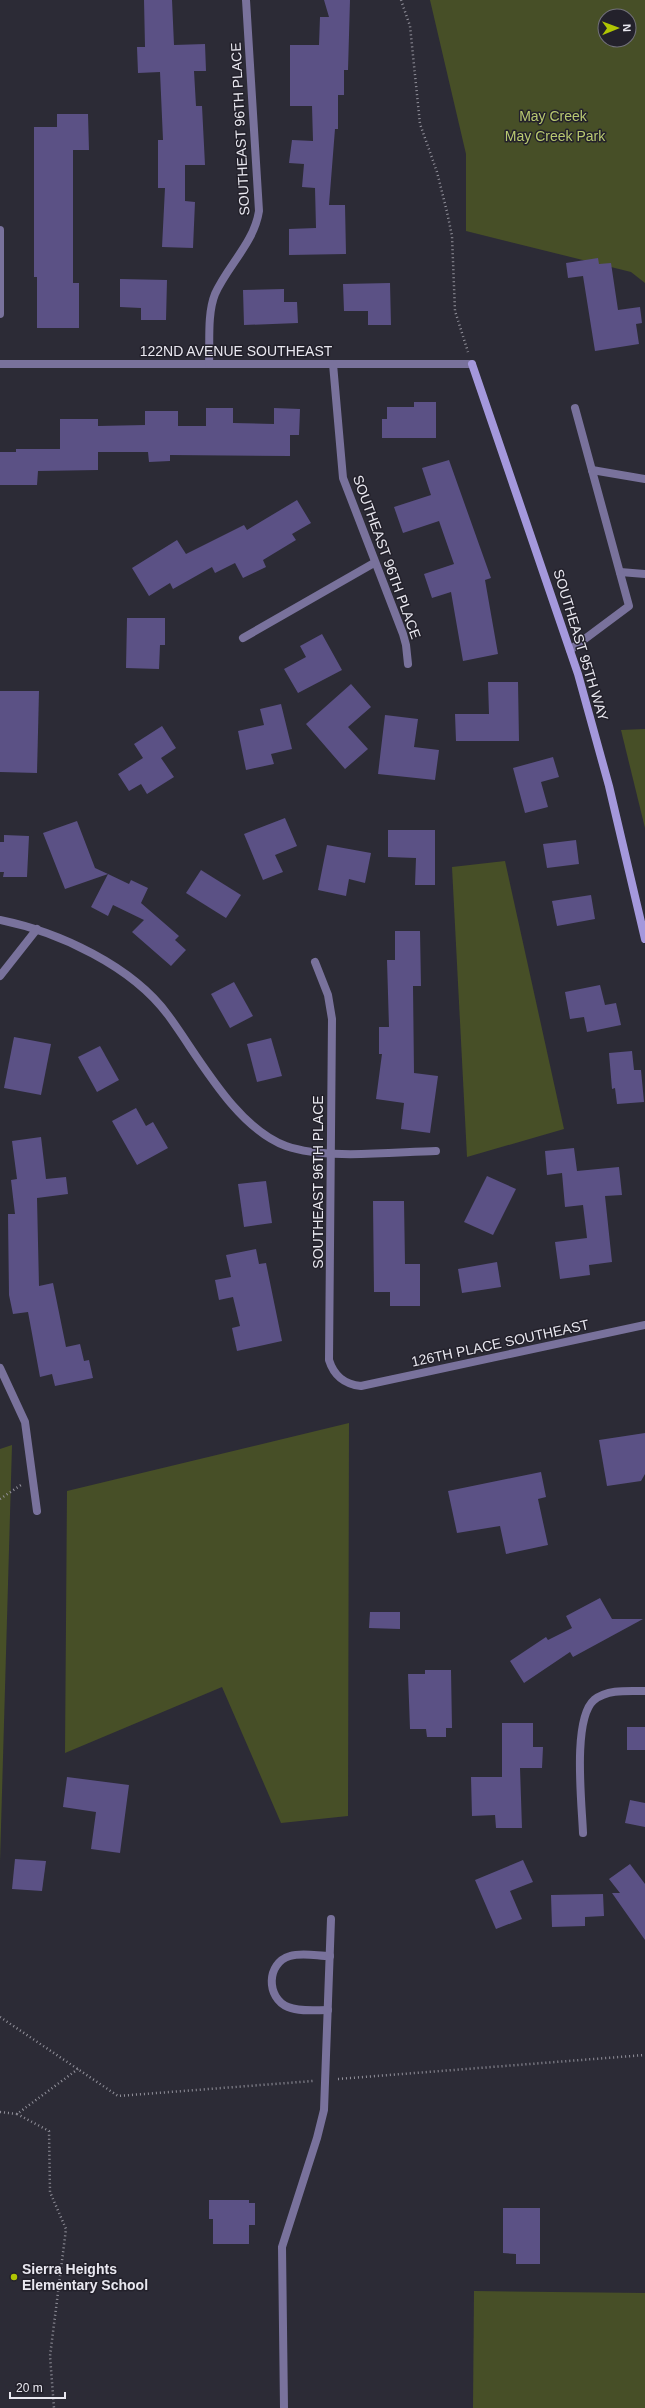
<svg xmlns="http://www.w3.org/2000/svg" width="645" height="2408" font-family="Helvetica,sans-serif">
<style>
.green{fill:#474f27;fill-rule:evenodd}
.building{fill:#5b5185}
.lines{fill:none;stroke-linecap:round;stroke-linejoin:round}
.path{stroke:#93929c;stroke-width:2.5;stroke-dasharray:1 3;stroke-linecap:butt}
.lane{stroke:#79729c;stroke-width:8}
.street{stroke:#79729c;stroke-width:8}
.secondary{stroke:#a498dc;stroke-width:8}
.poi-dot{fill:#b0c503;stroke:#23212b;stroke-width:1.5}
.labels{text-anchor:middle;stroke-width:3;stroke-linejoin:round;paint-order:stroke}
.park-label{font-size:14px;fill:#b9c971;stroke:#23212b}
.street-label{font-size:14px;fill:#e9e8f0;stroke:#23212b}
.poi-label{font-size:14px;font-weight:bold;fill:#e9e8f0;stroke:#23212b;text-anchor:start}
</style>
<rect width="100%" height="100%" fill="#2c2b36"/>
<g class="green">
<path d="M430 0H645V283L631 272 466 231V154ZM605 16H629V40H605Z"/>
<path d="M645 729V828L621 730Z"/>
<path d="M505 861 564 1129 467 1157 452 867Z"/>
<path d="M349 1423 348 1816 281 1823 222 1687 65 1753 67 1491Z"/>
<path d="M12 1445 0 1862V1449Z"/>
<path d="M474 2291 645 2293V2408H473Z"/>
</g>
<g class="building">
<path d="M144 0H172L174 45 205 44 206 71H194L196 106H202L205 165H185V201L195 202 193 248 162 247 165 188H158V140H163L160 72 138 73 137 47H145Z"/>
<path d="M324 0H350L348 70H344V95H338V129H335L329 205H345L346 254 289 255V229L316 228 315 188 302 187 304 164 289 163 292 140 313 141 312 106H290V45H319L320 17H329Z"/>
<path d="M57 114H88L89 150H73V283H79V328H37V277H34V127H57Z"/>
<path d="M598 258 599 264 611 263 618 310 640 307 642 323 636 324 639 344 595 351 583 276 568 278 566 263Z"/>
<path d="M120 279 167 280 166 320H141V308L120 307Z"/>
<path d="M390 283 391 325H368V311H344L343 284Z"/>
<path d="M284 289V302H297L298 323 244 325 243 290Z"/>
<path d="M414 402H436V438H382V419H387V407H414Z"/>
<path d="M206 408H233V423L274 424V408L300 409 299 435H290V456L170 455V461L149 462 148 452H98V470L38 471 37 485H0V452H16V449H60V419H98V426L145 425V411H178V426H206Z"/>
<path d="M449 460 491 578 485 580 498 654 463 661 451 592 432 598 424 574 454 564 439 521 403 533 394 507 431 495 422 468Z"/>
<path d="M297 500 311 523 292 534 296 540 263 560 266 567 243 578 235 563 215 573 212 567 173 589 170 583 149 596 132 568 177 540 186 554 244 525 247 530Z"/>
<path d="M127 618H165V645H160L159 669 126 668Z"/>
<path d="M322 634 342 670 298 693 284 669 306 657 300 646Z"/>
<path d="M488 682H518L519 741H456L455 714H489Z"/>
<path d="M351 684 371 707 348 727 368 749 345 769 306 724Z"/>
<path d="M0 691H39L37 773 0 772Z"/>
<path d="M281 704 292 749 271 754 274 764 246 770 238 731 264 725 260 709Z"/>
<path d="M385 715 418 719 414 747 439 750 435 780 378 774Z"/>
<path d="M162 726 176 748 161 758 174 777 147 794 141 784 129 791 118 774 143 758 134 744Z"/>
<path d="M553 757 559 777 541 782 548 807 525 813 513 768Z"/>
<path d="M285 818 297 846 275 855 283 872 263 880 244 834Z"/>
<path d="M77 821 95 868 108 874 65 889 43 833Z"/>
<path d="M388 830H435V885H415L416 858 388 857Z"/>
<path d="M4 835 29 836 27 877H3L4 872H0V842H4Z"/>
<path d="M576 840 579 864 547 868 543 844Z"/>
<path d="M327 845 371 853 365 883 349 879 346 896 318 890Z"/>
<path d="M201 870 241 895 226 918 186 893Z"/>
<path d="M108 874 129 884 131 880 148 888 141 903 179 936 175 940 186 950 171 966 132 932 144 920 113 905 108 916 91 907Z"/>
<path d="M591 895 595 919 557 926 552 901Z"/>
<path d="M395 931H420L421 986H413L414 1073 438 1076 430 1133 401 1129 404 1103 376 1099 382 1054H379V1027H389L387 960H395Z"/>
<path d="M234 982 253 1016 230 1028 211 994Z"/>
<path d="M600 985 605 1005 616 1003 621 1025 587 1032 584 1017 570 1019 565 992Z"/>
<path d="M14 1037 51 1044 41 1095 4 1088Z"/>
<path d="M271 1038 282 1076 257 1082 247 1044Z"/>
<path d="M100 1046 119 1080 97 1092 78 1057Z"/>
<path d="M632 1051 634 1070H641L644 1102 617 1104 615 1088 612 1089 609 1053Z"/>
<path d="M136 1108 146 1126 153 1122 168 1148 137 1165 112 1121Z"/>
<path d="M41 1137 46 1179 66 1177 68 1194 37 1198 39 1286 53 1283 66 1347 80 1344 84 1361 89 1360 93 1378 55 1386 52 1374 40 1377 28 1312 13 1314 9 1295 8 1214H15L11 1180 17 1179 12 1141Z"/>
<path d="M574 1148 577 1171 619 1167 622 1195 605 1196 612 1262 589 1265 590 1275 560 1279 555 1242 587 1238 583 1205 565 1207 562 1173 547 1175 545 1151Z"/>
<path d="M487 1176 516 1189 493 1235 464 1222Z"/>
<path d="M266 1181 272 1223 244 1227 238 1184Z"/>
<path d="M373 1201H404L405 1264H420V1306H390V1292H374Z"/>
<path d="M256 1249 259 1264 266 1263 282 1341 237 1351 232 1328 240 1326 233 1297 219 1300 215 1280 231 1277 226 1255Z"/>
<path d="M497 1262 501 1287 462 1293 458 1269Z"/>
<path d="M645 1433V1474L641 1481 607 1486 599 1440Z"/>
<path d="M541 1472 546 1497 538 1499 548 1545 506 1554 500 1526 457 1533 448 1491Z"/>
<path d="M600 1598 612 1619H643L573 1657 570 1652 524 1683 510 1661 546 1637 548 1640 572 1628 566 1616Z"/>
<path d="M370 1612H400V1629L369 1628Z"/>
<path d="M425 1670H451L452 1728H446V1737H427L426 1729H410L408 1674H425Z"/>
<path d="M502 1723H533V1747H543L542 1768H520L522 1828H496L495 1815 472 1816 471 1777H502Z"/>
<rect x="627" y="1727" width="18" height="23"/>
<path d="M67 1777 129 1785 120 1853 91 1849 96 1812 63 1807Z"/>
<path d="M630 1800 645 1803V1827L625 1823Z"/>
<path d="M15 1859 46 1861 42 1891 12 1889Z"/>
<path d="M523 1860 533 1882 510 1891 522 1919 496 1929 475 1880Z"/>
<path d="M630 1864 645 1884V1940L612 1893H620L609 1879Z"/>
<path d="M603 1894 604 1916 585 1917V1926L552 1927 551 1895Z"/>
<path d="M209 2200H249V2203H255V2225H249V2244H213V2219H209Z"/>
<path d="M503 2208H540V2264H516V2254L503 2253Z"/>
</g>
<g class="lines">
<g class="path">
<path d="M401 0 410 26 420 124 437 172 447 212 452 236 455 311 468 352"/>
<path d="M0 1499 21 1485"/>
<path d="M0 2017 118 2096 313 2081"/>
<path d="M338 2079 645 2055"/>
<path d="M0 2112 17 2114 78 2069"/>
<path d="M17 2114 49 2131 50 2192 66 2229 50 2356 54 2408"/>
</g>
<g class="lane">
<path d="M592 470 645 479"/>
<path d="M620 572 645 574"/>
<path d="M570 650 629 606 575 408"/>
</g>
<g class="street">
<path d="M0 230V314"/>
<path d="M0 364H472"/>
<path d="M209 364C210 342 207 314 215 294 228 265 254 243 259 211L246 0"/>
<path d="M333 364 343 478 403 634 406 645 408 664"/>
<path d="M243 638 374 563"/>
<path d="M0 920C59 932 132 966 168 1015 199 1057 235 1127 286 1146 326 1160 393 1152 436 1151"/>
<path d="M315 962 328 995 332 1019 329 1360C334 1376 344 1384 361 1386L645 1325"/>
<path d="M0 976 37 929"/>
<path d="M0 1368 25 1422 37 1511"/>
<path d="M583 1833C582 1805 572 1719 594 1700 608 1689 628 1691 645 1691"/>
<path d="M328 2010C316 2010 300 2012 288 2007 266 1998 266 1963 290 1956 302 1952 318 1956 330 1956"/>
<path d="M284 2408 282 2247 317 2138 324 2110 331 1919"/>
</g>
<path class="secondary" d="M472 364 578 674 609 786 645 939"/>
</g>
<circle class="poi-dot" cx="14" cy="2277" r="4"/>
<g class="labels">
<g class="park-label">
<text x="553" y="121">May Creek</text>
<text x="555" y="141">May Creek Park</text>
</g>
<g class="street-label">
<text transform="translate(240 129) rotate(-93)" y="5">SOUTHEAST 96TH PLACE</text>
<text x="236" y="356">122ND AVENUE SOUTHEAST</text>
<text transform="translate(387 557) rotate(70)" y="5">SOUTHEAST 96TH PLACE</text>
<text transform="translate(581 645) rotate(73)" y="5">SOUTHEAST 95TH WAY</text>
<text transform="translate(318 1182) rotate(-90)" y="5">SOUTHEAST 96TH PLACE</text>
<text transform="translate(500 1343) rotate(-12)" y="5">126TH PLACE SOUTHEAST</text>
</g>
<g class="poi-label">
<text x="22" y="2274">Sierra Heights<tspan x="22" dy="16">Elementary School</tspan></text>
</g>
</g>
<g transform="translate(617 28) rotate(89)"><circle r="19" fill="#23212b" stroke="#72717a"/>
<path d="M0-3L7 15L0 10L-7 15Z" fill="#b0c503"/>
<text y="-6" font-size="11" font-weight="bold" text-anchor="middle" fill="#e9e8f0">N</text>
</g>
<path d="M10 2392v6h55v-6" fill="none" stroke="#e9e8f0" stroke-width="2"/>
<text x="16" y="2392" font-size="12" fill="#e9e8f0" stroke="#23212b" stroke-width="3" paint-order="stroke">20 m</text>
</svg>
